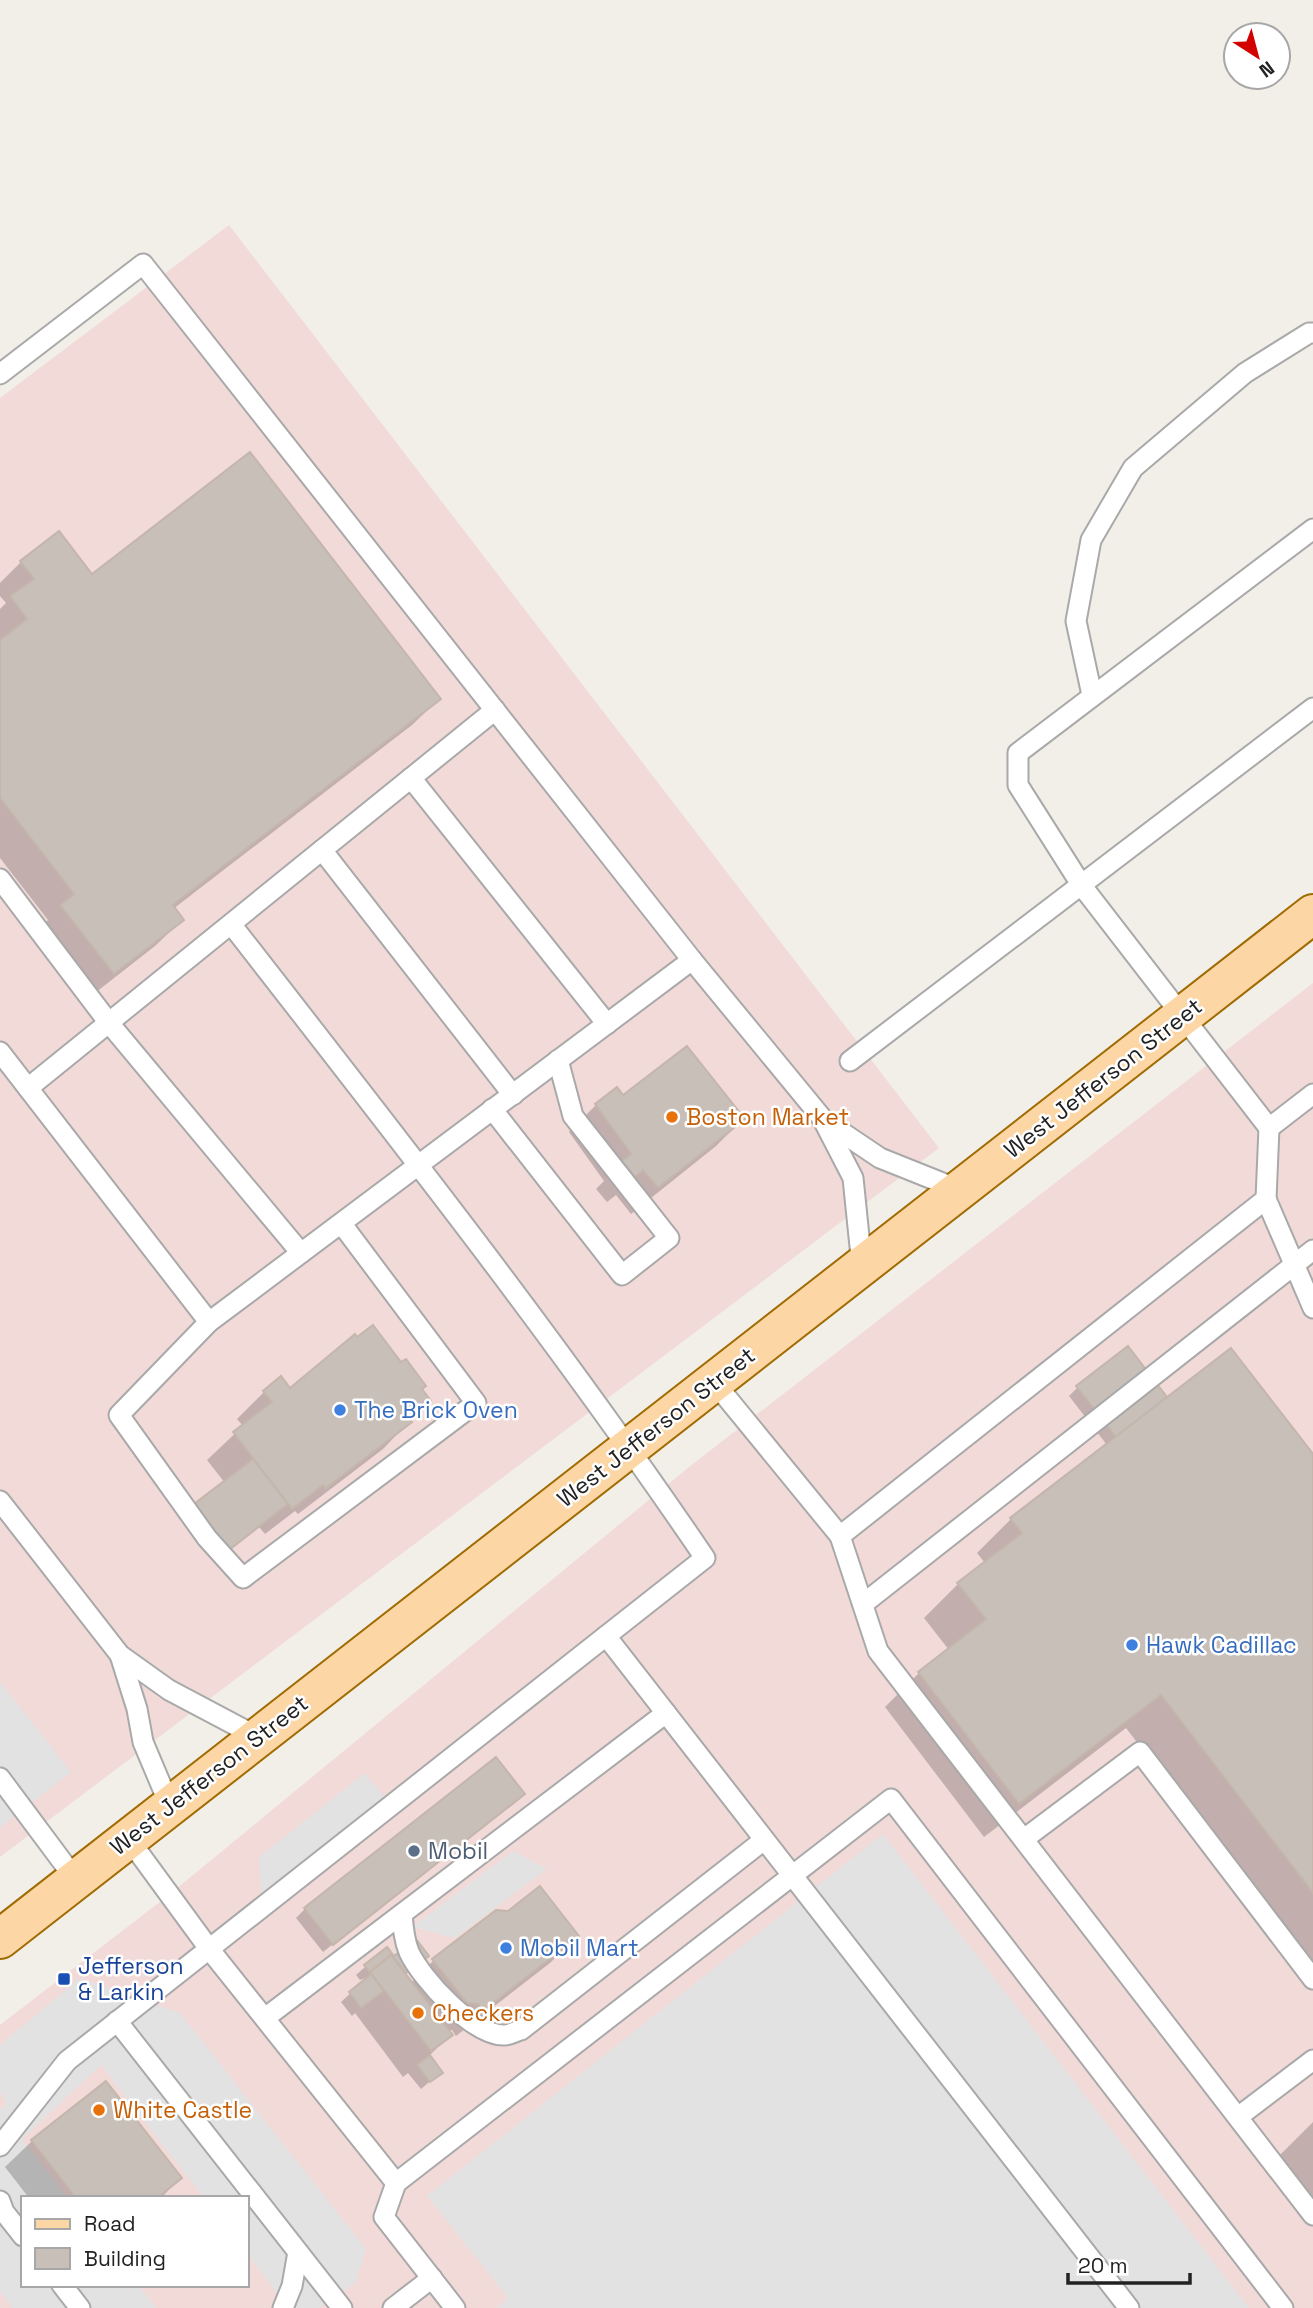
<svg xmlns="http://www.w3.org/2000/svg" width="1313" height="2308" font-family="'Space Grotesk',sans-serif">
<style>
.commercial{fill:#f2dad9;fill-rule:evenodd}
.parking{fill:#e2e2e2}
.shadow{fill:#0003}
.building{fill:#c7bfb8;stroke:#c4b6ab;stroke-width:2}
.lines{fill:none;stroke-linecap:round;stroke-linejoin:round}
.service-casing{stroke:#a9a9a9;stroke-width:23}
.primary-casing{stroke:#a06b00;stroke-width:42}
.service{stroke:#fff;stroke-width:19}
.primary{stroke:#fcd6a4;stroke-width:38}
.food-dot{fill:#e8710a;stroke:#fff;stroke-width:2.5}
.shop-dot{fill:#3f7fe0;stroke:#fff;stroke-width:2.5}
.service-dot{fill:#5c6f8a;stroke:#fff;stroke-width:2.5}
.transit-dot{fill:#1a4fb4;stroke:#fff;stroke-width:2.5}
.labels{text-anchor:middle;stroke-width:5;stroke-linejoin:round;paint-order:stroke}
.street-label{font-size:23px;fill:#222;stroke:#fff}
.food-label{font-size:23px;fill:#c56008;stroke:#fff;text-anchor:start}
.shop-label{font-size:23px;fill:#366cbe;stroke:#fff;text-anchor:start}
.service-label{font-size:23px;fill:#4e5e75;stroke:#fff;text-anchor:start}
.transit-label{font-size:23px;fill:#164399;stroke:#fff;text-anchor:start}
</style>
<rect width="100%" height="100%" fill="#f2efe9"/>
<g class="commercial">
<path d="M229 225 939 1148 0 1857V398Z"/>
<path d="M1313 983V2308H0V2025L165 1898 689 1467ZM23 2198H247V2285H23Z"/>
</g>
<g class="parking">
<path d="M0 1682 71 1772 0 1828Z"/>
<path d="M365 1773 384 1797 261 1893 259 1857Z"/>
<path d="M883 1834 1249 2308H497L508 2298 427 2196Z"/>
<path d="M513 1851 547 1869 455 1938 412 1927Z"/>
<path d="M80 1978 180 2013 366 2249 356 2282 320 2308H289L247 2254V2198H204L101 2065 22 2139 68 2198H23V2285H138L156 2308H13L0 2292V2110L7 2103 0 2092V2045Z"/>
</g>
<g class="shadow">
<path d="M21 562 91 577 439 699 412 725 173 909 182 920 155 946 86 1000 35 933 48 920 0 858V609L6 603 0 596V583Z"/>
<path d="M623 1098 743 1119 716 1146 631 1214 616 1195 607 1202 596 1189 604 1181 569 1132 596 1105Z"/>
<path d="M1078 1387 1159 1403 1313 1457V1972L1126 1728 984 1837 885 1707 919 1673 949 1650 924 1618 958 1584 985 1563 977 1553 1011 1519 1107 1445 1069 1396Z"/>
<path d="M420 1389 429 1401 383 1449 298 1514 295 1511 265 1534 259 1527 219 1557 186 1514 225 1483 207 1460 243 1426 237 1419 264 1392Z"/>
<path d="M523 1794 323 1952 296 1918 305 1909Z"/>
<path d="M577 1936 550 1963 456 2036 452 2030H447L450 2035 429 2056 441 2072 421 2089 408 2073 403 2077 355 2013 352 2016 341 2002 368 1977 360 1980 356 1975 365 1967 387 1950 392 1960 416 1941 418 1964 404 1975 411 1983 434 1960Z"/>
<path d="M1313 2122V2197L1280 2155Z"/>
<path d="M32 2141 180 2178 161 2198H29L5 2167Z"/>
</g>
<g class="building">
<path d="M250 452 441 699 173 905 184 920 114 974 60 905 74 894 0 798V640L27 619 10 596 34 579 20 561 59 531 92 574Z"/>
<path d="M687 1046 745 1119 658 1188 643 1170 635 1177 622 1161 631 1154 595 1104 617 1087 623 1095Z"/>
<path d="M373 1325 401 1362 406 1359 426 1386 422 1389 431 1401 409 1418 412 1422 325 1489 323 1485 292 1509 233 1432 272 1402 263 1391 281 1376 290 1388 355 1334 357 1337Z"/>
<path d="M1128 1346 1167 1397 1116 1437 1076 1386Z"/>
<path d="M1231 1348 1313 1454V1893L1161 1695 1019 1804 918 1672 986 1619 957 1583 1022 1533 1010 1518Z"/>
<path d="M253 1459 288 1504 229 1550 194 1504Z"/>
<path d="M496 1757 525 1794 333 1945 304 1908Z"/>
<path d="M540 1886 579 1936 483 2011 478 2004 467 2003 432 1959 496 1910 508 1911Z"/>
<path d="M416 1939 429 1956 406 1973 391 1955 370 1972 384 1991 361 2008 349 1992 371 1974 364 1965 387 1947 394 1956Z"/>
<path d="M391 1955 453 2035 431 2051 370 1972Z"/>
<path d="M430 2055 443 2073 430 2082 417 2065Z"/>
<path d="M106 2081 182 2178 157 2198H76L31 2140Z"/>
</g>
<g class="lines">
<g class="service-casing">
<g id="service">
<path d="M0 374 143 264 692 960 209 1322 119 1415 207 1538 243 1578 476 1403 341 1223"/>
<path d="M1313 529 1018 753V785L1082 886 1269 1128 1313 1094"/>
<path d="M1092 695 1076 621 1091 540 1133 468 1245 373 1309 333H1313"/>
<path d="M411 778 607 1024"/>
<path d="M322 850 513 1095"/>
<path d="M0 879 109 1023 301 1253"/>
<path d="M231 924C393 1132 557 1340 705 1558L606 1636 1129 2308"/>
<path d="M692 960 822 1118 853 1178 862 1266"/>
<path d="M0 1052 209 1322"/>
<path d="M850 1061 1313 708"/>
<path d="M28 1088 495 710"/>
<path d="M492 1109 622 1275 669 1238 573 1116 558 1060"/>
<path d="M825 1121 880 1158 960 1190"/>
<path d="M1266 1199 1313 1308"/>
<path d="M714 1382 840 1536 1266 1199 1269 1128"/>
<path d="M0 1501 120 1655 169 1690 258 1737"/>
<path d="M840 1536 878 1651 1313 2215"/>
<path d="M863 1604 1313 1250"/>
<path d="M120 1655 137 1709 143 1742 170 1806"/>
<path d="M0 1778 76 1880"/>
<path d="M128 1838 210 1950 396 2183 384 2217 455 2308"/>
<path d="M1024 1839 1140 1752 1313 1979"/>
<path d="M402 1914C403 1927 404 1940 409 1952 421 1978 474 2037 505 2035 510 2035 516 2031 521 2030L764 1840"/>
<path d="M265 2018 666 1713"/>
<path d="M117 2021 342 2308"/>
<path d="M1238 2117 1313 2060"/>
<path d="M0 2146 67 2061 606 1636"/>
<path d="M396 2183 891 1799 1283 2308"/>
<path d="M0 2201 4 2212 23 2236"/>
<path d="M62 2285 80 2308"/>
<path d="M283 2308 292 2286 298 2252"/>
<path d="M393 2308 432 2278"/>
</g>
</g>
<g class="primary-casing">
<path id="primary" d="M0 1939 1313 914"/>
</g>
<use href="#service" class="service"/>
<use href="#primary" class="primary"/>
</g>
<g class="food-dot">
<circle cx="672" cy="1117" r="7"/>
<circle cx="418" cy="2013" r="7"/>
<circle cx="99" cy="2110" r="7"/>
</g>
<g class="shop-dot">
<circle cx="340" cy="1410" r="7"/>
<circle cx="1132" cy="1645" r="7"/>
<circle cx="506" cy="1948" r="7"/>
</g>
<circle class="service-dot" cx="414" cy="1851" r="7"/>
<rect class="transit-dot" x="57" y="1972" width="14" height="14" rx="3.5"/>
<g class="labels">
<g class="street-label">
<text transform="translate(1103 1078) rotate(-38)" y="8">West Jefferson Street</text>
<text transform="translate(656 1427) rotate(-38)" y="8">West Jefferson Street</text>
<text transform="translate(209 1775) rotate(-38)" y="8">West Jefferson Street</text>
</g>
<g class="food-label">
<text x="686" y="1125">Boston Market</text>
<text x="432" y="2021">Checkers</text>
<text x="113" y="2118">White Castle</text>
</g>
<g class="shop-label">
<text x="354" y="1418">The Brick Oven</text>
<text x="1146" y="1653">Hawk Cadillac</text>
<text x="520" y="1956">Mobil Mart</text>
</g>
<g class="service-label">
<text x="428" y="1859">Mobil</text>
</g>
<g class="transit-label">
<text x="78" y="1974">Jefferson<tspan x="78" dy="26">&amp; Larkin</tspan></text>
</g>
</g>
<rect x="21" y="2196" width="228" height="91" fill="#ffffff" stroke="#a7a7a7" stroke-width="2"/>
<rect x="35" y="2219" width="35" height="10" fill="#fcd6a4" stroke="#a7a7a7" stroke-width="2"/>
<text x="84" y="2231" font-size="21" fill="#222222">Road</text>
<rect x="35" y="2248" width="35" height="21" fill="#c7bfb8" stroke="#a7a7a7" stroke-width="2"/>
<text x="84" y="2266" font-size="21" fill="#222222">Building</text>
<g transform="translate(1257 56) rotate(144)"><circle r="33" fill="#ffffff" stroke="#a7a7a7" stroke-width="2"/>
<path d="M0-5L12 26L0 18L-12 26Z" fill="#d40000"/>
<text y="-10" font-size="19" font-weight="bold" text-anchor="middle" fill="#222222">N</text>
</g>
<path d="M1068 2273v10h122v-10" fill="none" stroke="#222222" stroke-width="3.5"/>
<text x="1078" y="2273" font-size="21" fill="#222222" stroke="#ffffff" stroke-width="5" paint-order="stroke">20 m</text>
</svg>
